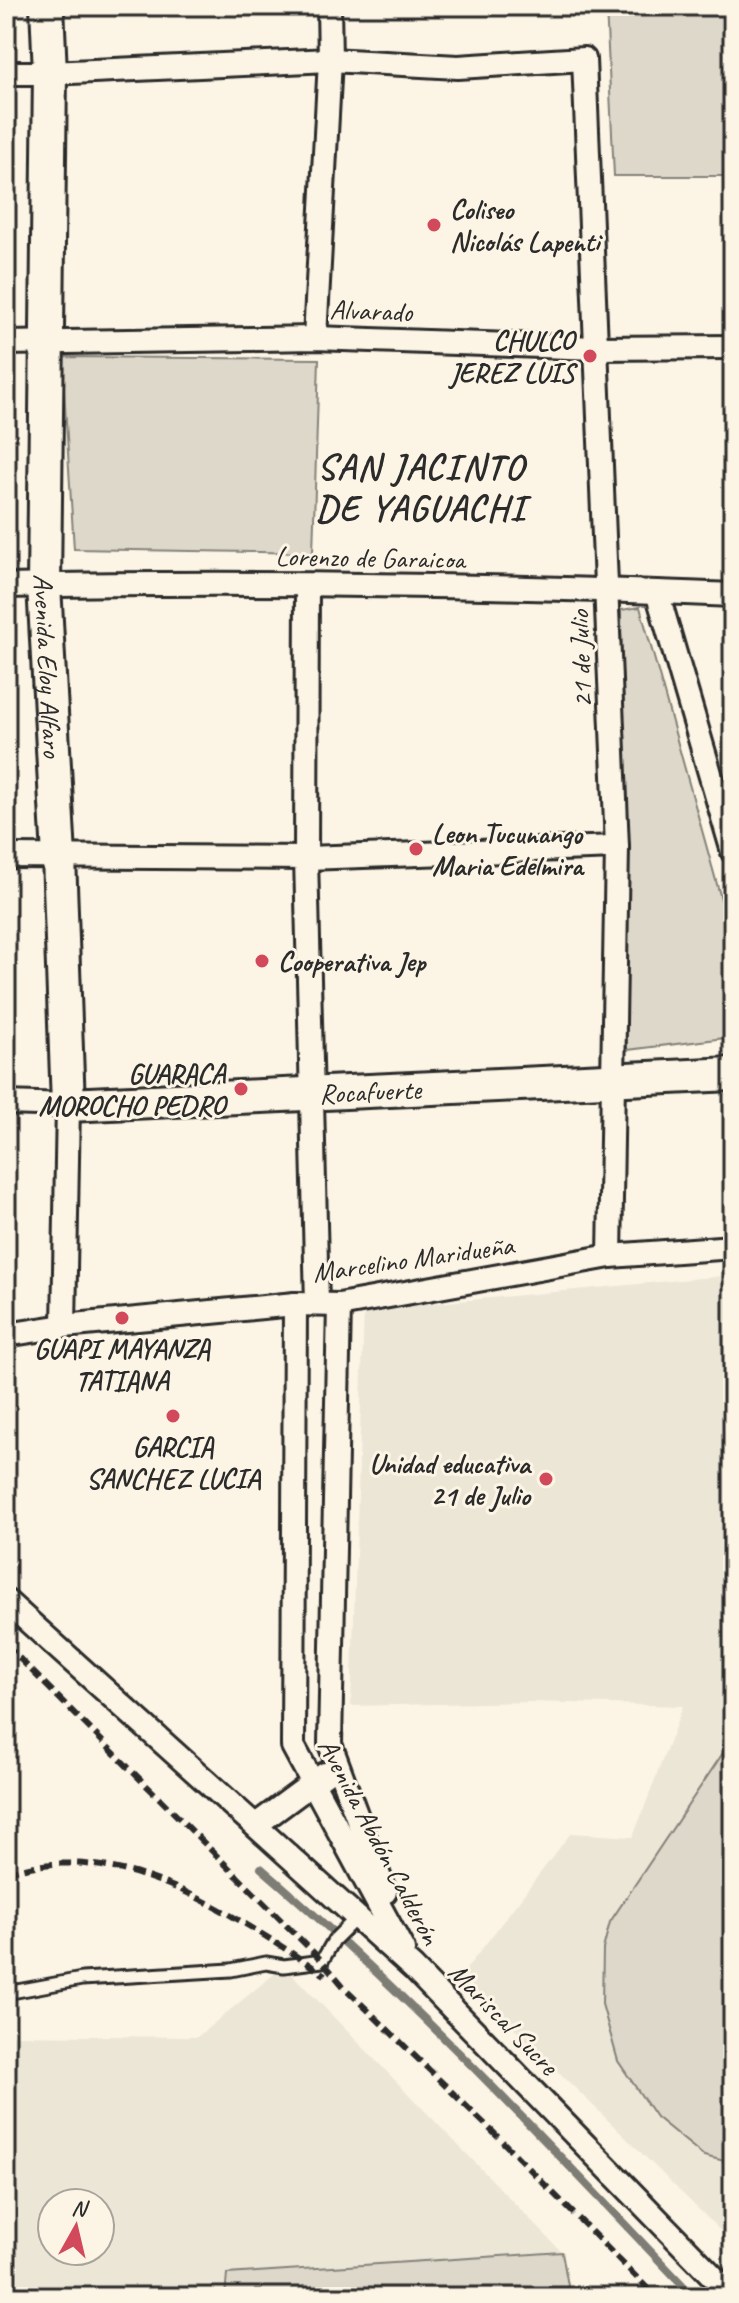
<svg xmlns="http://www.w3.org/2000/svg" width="739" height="2303" font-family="Caveat,sans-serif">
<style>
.built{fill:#ece6d7;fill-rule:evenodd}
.green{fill:#ded8ca;stroke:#84827a;stroke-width:2}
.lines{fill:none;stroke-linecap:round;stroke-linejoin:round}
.stream{stroke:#7d7b74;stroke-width:8}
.lane-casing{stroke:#2b2b2b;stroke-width:17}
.street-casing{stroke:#2b2b2b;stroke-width:28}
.secondary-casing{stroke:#2b2b2b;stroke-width:38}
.lane{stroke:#fcf5e5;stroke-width:11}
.street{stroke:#fcf5e5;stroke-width:22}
.secondary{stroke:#fcf5e5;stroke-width:32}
.rail{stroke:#2b2b2b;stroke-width:6;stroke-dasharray:12 6;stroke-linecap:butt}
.poi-dot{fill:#d1495b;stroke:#fcf5e5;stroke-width:3}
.labels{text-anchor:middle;stroke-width:6;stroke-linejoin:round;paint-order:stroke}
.poi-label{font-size:28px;font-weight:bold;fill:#2b2b2b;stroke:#fcf5e5;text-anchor:start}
.street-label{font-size:28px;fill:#2b2b2b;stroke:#fcf5e5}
.district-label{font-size:36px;font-weight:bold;letter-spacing:2px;fill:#2b2b2b;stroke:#fcf5e5}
</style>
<rect width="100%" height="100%" fill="#fcf5e5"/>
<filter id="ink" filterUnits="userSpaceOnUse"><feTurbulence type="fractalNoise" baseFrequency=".0125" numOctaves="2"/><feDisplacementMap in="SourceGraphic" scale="16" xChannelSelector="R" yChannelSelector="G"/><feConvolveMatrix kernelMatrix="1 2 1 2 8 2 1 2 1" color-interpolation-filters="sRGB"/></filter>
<g filter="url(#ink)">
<g class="built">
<path d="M733 1275V2243L461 1976 571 1833 633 1837 683 1706 532 1702 351 1706 364 1310Z"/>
<path d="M284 1966 562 2252 227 2274 225 2297H6V2035L197 2037ZM52 2203H100V2251H52Z"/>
</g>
<g class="green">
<path d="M606 6H733V176H614Z"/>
<path d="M62 357 319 359 313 553 74 549Z"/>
<path d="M640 607 733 942V1037L627 1050 621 610Z"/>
<path d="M733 1738V2163L704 2156 656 2117 618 2061 602 2004 603 1949 610 1922Z"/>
<path d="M562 2252 570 2297H225L227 2274Z"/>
</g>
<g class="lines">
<path class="stream" d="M261 1868C415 2000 554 2150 694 2297"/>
<g class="lane-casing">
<path id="lane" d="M6 1993 82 1979 231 1970 266 1963 284 1966 322 1961 334 1940 358 1916"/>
</g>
<g class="street-casing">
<g id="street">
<path d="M6 73H50L330 60 458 67 584 59 617 847 610 1256"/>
<path d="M315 338 330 60 329 6"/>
<path d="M6 343 315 338 596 348 733 347"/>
<path d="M6 586C248 581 491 585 733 595"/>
<path d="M307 586 306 858 317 1304"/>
<path d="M657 592 733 852"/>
<path d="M6 856 306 858 617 847"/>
<path d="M6 1103 68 1105 64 1326"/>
<path d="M295 1304 293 1746 403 1950"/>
<path d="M339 1305 330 1744 385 1892"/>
<path d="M6 1335 64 1326 295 1304 339 1305 610 1256 733 1247"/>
<path d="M6 1601 413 1968 733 2297"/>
<path d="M256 1825 325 1774"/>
</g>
</g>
<g class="secondary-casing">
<g id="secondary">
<path id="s1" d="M47 6 50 73 44 585 59 857 68 1105 733 1074"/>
</g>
</g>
<use href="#lane" class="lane"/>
<use href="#street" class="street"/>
<use href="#secondary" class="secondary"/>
<g class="rail">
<path d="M6 1645 322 1961 345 1988 492 2131 656 2297"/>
<path d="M6 1873C123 1836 232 1914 325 1975"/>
</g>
</g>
</g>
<g class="poi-dot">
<circle cx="434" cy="225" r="8"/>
<circle cx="590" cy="356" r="8"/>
<circle cx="416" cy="849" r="8"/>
<circle cx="262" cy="961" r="8"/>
<circle cx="241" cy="1089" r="8"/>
<circle cx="122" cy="1318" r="8"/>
<circle cx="173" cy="1416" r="8"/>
<circle cx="546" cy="1479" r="8"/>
</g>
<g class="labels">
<g class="poi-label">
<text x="450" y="219">Coliseo<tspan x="450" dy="32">Nicolás Lapenti</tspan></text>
<text x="574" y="350" text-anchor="end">CHULCO<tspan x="574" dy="32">JEREZ LUIS</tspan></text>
<text x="432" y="843">Leon Tucunango<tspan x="432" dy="32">Maria Edelmira</tspan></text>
<text x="278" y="971">Cooperativa Jep</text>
<text x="225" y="1083" text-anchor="end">GUARACA<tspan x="225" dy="32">MOROCHO PEDRO</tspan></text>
<text x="122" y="1358" text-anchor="middle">GUAPI MAYANZA<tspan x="122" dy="32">TATIANA</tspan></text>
<text x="173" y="1456" text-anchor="middle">GARCIA<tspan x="173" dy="32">SANCHEZ LUCIA</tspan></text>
<text x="530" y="1473" text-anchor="end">Unidad educativa<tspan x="530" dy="32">21 de Julio</tspan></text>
</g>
<g class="street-label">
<text transform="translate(371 310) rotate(2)" y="10">Alvarado</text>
<text transform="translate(370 557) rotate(1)" y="10">Lorenzo de Garaicoa</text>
<text transform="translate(580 659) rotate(-92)" y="10">21 de Julio</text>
<text dy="10" stroke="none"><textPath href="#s1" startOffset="660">Avenida Eloy Alfaro</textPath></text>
<text dy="10" stroke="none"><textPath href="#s1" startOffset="1402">Rocafuerte</textPath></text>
<text transform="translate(413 1258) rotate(-8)" y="10">Marcelino Maridueña</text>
<text transform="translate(380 1841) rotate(62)" y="10">Avenida Abdón Calderón</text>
<text transform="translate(504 2018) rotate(46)" y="10">Mariscal Sucre</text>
</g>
<g class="district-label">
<text x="421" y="479">SAN JACINTO<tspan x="421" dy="41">DE YAGUACHI</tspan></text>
</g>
</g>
<rect width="739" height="2303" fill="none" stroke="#fcf5e5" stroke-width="32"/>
<rect x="16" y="16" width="707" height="2271" fill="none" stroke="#2b2b2b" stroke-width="3" filter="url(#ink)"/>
<g transform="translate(76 2227) rotate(8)"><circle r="38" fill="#fcf5e5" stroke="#a8a49b" stroke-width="2"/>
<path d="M0-6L14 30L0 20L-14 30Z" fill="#d1495b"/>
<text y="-12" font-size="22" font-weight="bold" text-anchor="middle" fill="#2b2b2b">N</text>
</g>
</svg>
